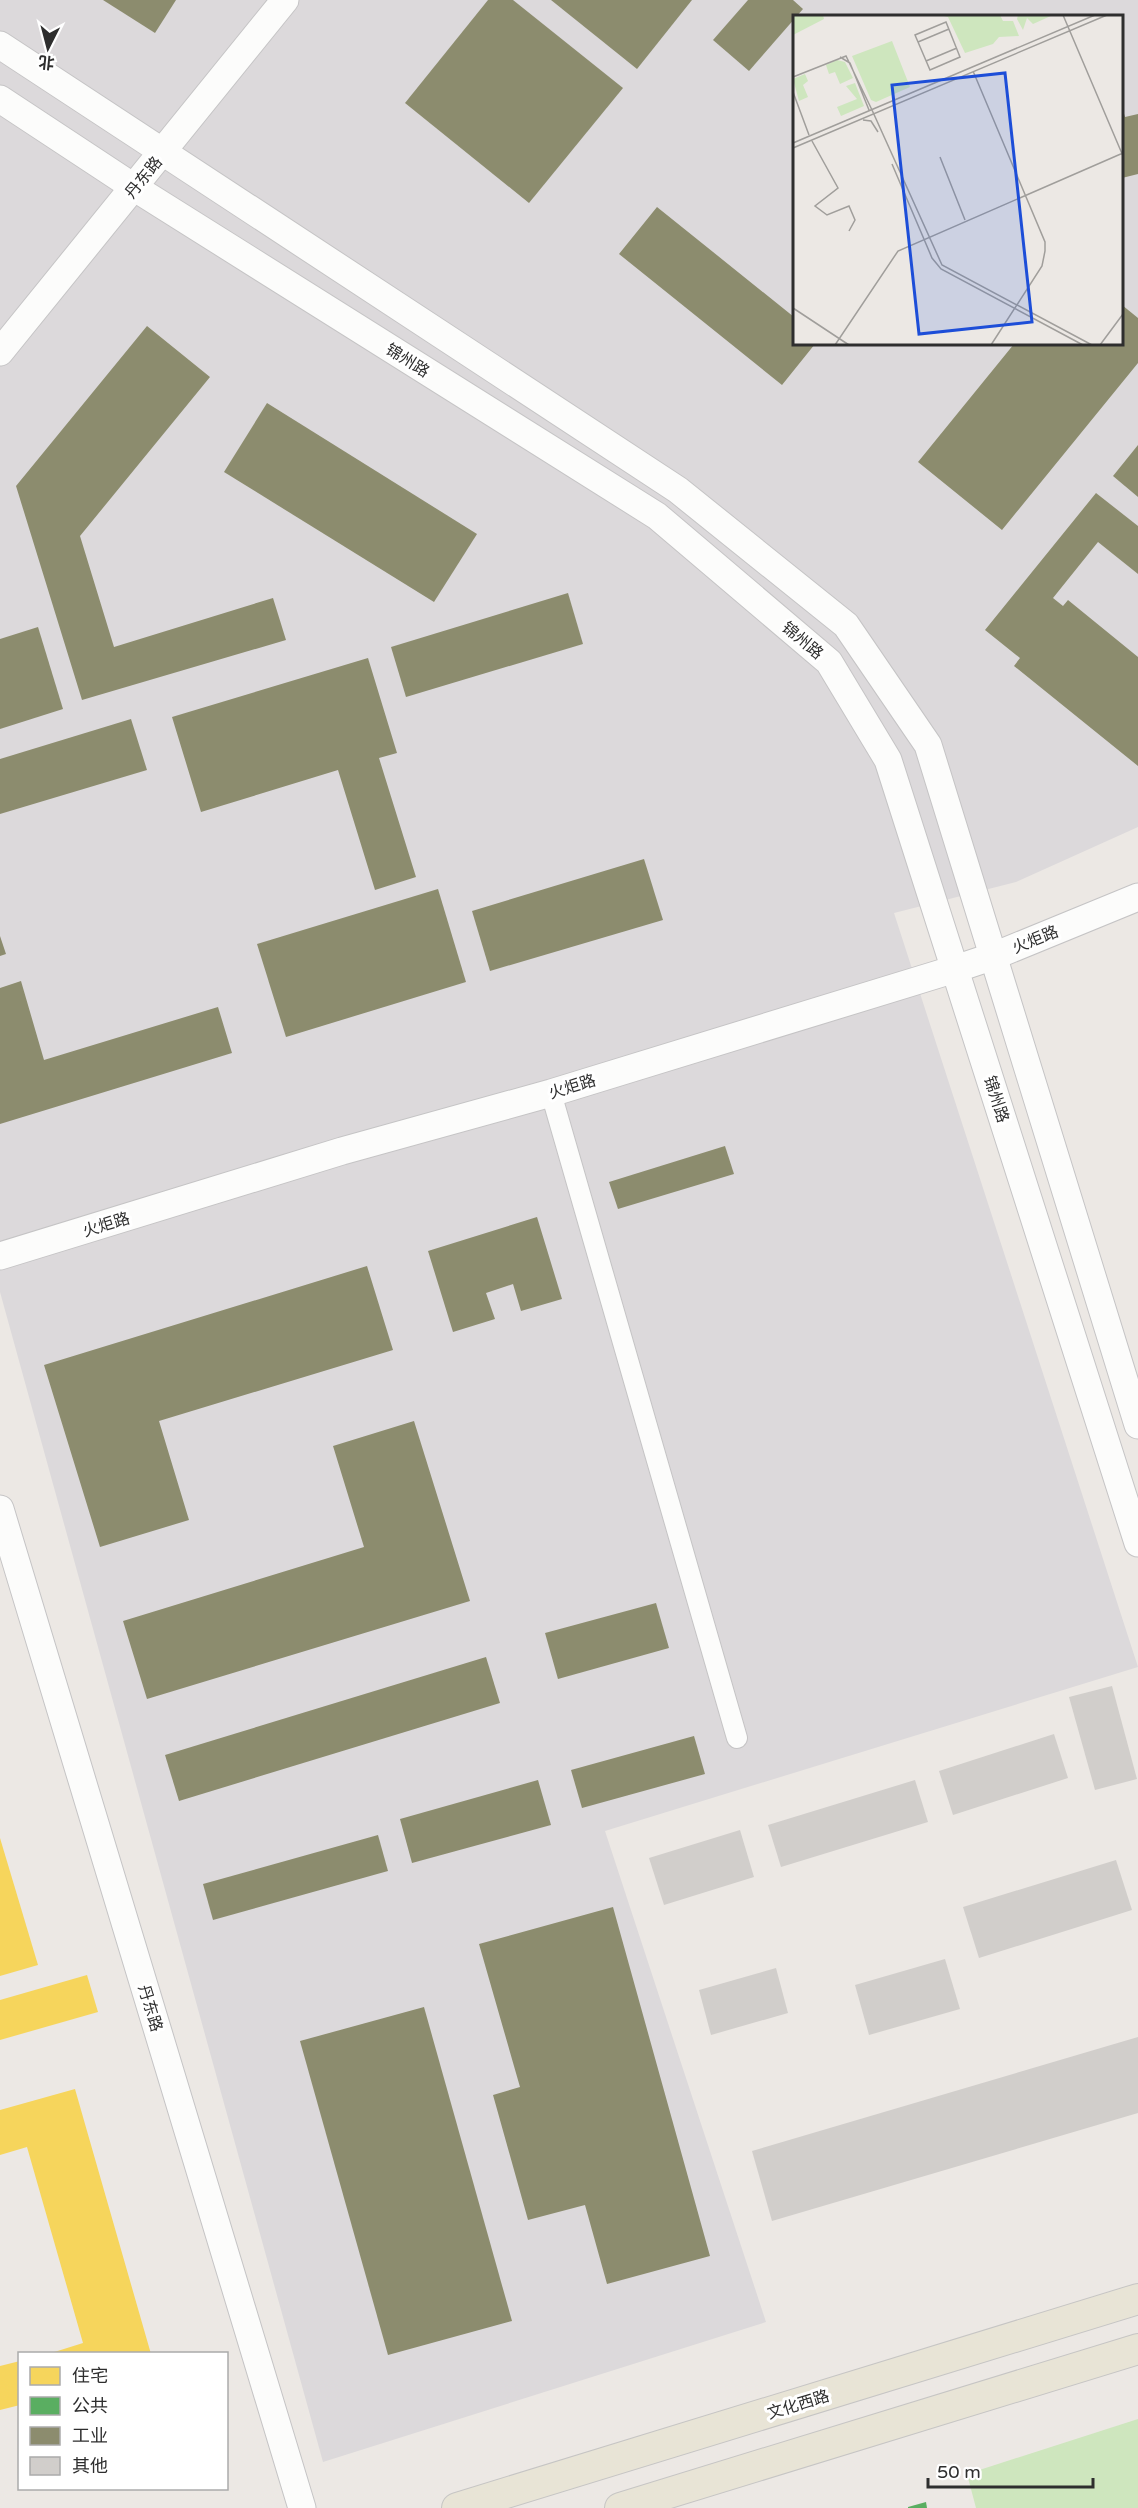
<svg xmlns="http://www.w3.org/2000/svg" width="1138" height="2508" font-family="'Varela Round','Noto Sans SC',sans-serif">
<style>
.industrial{fill:#dcd9db;fill-rule:evenodd}
.green{fill:#cee6be}
.homes{fill:#f6d55c}
.public{fill:#5aae61}
.industry{fill:#8c8c6e}
.building{fill:#d1cecb}
.lines{fill:none;stroke-linecap:round;stroke-linejoin:round}
.street-casing{stroke:#c5c4c5;stroke-width:22}
.secondary-casing{stroke:#c5c4c5;stroke-width:29}
.primary-casing{stroke:#c6c5c4;stroke-width:32}
.street{stroke:#fcfcfb;stroke-width:20}
.secondary{stroke:#fcfcfb;stroke-width:27}
.primary{stroke:#e8e4d6;stroke-width:30}
.labels{text-anchor:middle;stroke-width:6;stroke-linejoin:round;paint-order:stroke}
.street-label{font-size:16px;fill:#2e2e2e;stroke:#fff}
.inset-road{fill:none;stroke:#a09e9b;stroke-width:1.5}
.view{fill:#1d4ed8;fill-opacity:0.15;stroke:#1d4ed8;stroke-width:3}
.inset-edge{fill:none;stroke:#2e2e2e;stroke-width:3}
</style>
<rect width="100%" height="100%" fill="#ece8e4"/>
<path class="industrial" d="M0 0H1138V827L1016 882 894 913 1138 1667 605 1831 766 2322 323 2462 0 1292ZM794 16H1122V344H794Z"/>
<path class="green" d="M1138 2419V2508H976L967 2474Z"/>
<g class="homes">
<path d="M0 1838 38 1965 0 1976Z"/>
<path d="M87 1975 98 2012 0 2040V2000Z"/>
<path d="M75 2089 87 2131 151 2354H48L83 2343 27 2147 0 2155V2110Z"/>
<path d="M20 2361V2405L0 2410V2366Z"/>
</g>
<path class="public" d="M926 2502 927 2508H908V2507Z"/>
<g class="industry">
<path d="M103 0H176L155 33Z"/>
<path d="M488 0H513L623 88 529 203 405 103Z"/>
<path d="M551 0H692L637 69Z"/>
<path d="M748 0H793L803 9 749 71 713 40Z"/>
<path d="M1122 107 1125 117 1138 114V174L1122 178Z"/>
<path d="M657 207 794 317V344H815L782 385 619 254Z"/>
<path d="M1122 305 1138 318V363L1002 530 918 462 1014 344H1122Z"/>
<path d="M147 326 210 377 80 536 114 647 273 598 286 640 82 700 16 486Z"/>
<path d="M267 403 477 534 434 602 224 472Z"/>
<path d="M1138 445V497L1113 476Z"/>
<path d="M1096 493 1138 526V574L1098 542 1053 598 1063 606 1068 600 1138 657V766L1014 666 1020 658 985 630Z"/>
<path d="M568 593 583 644 406 697 391 647Z"/>
<path d="M38 627 63 709 0 729V639Z"/>
<path d="M368 658 397 753 379 758 416 877 375 890 338 770 201 812 172 717Z"/>
<path d="M131 719 147 770 0 814V759Z"/>
<path d="M644 859 663 920 490 971 472 911Z"/>
<path d="M438 889 466 982 286 1037 257 944Z"/>
<path d="M0 936 6 954 0 956Z"/>
<path d="M21 981 44 1060 218 1007 232 1053 0 1124V988Z"/>
<path d="M725 1146 734 1174 618 1209 609 1182Z"/>
<path d="M537 1217 562 1299 521 1311 513 1284 486 1293 495 1319 453 1332 428 1251Z"/>
<path d="M367 1266 393 1350 159 1421 189 1520 100 1547 44 1365Z"/>
<path d="M414 1421 470 1601 147 1699 123 1621 364 1547 333 1446Z"/>
<path d="M656 1603 669 1648 558 1679 545 1633Z"/>
<path d="M486 1657 500 1703 179 1801 165 1755Z"/>
<path d="M694 1736 705 1774 582 1808 571 1770Z"/>
<path d="M538 1780 551 1825 412 1863 400 1819Z"/>
<path d="M378 1835 388 1871 213 1920 203 1884Z"/>
<path d="M613 1907 710 2256 607 2284 585 2205 528 2220 493 2095 520 2087 479 1944Z"/>
<path d="M424 2007 512 2321 388 2355 300 2041Z"/>
</g>
<g class="building">
<path d="M1112 1686 1137 1779 1095 1790 1069 1697Z"/>
<path d="M1054 1734 1068 1778 953 1815 939 1771Z"/>
<path d="M915 1780 928 1822 781 1867 768 1825Z"/>
<path d="M740 1830 754 1877 664 1905 649 1858Z"/>
<path d="M1116 1860 1132 1910 979 1958 963 1907Z"/>
<path d="M945 1959 960 2009 869 2035 855 1985Z"/>
<path d="M776 1968 788 2013 711 2035 699 1990Z"/>
<path d="M1138 2037V2113L772 2221 752 2151Z"/>
</g>
<g class="lines">
<g class="street-casing">
<path id="street" d="M551 1093 737 1738"/>
</g>
<g class="secondary-casing">
<g id="secondary">
<path d="M0 45 678 490 846 625 928 745 1138 1425"/>
<path d="M0 99 135 188 657 516 829 662 888 760 1138 1543"/>
<path d="M0 352 285 0"/>
<path d="M0 1256 342 1151 551 1093 955 969 994 956 1138 897"/>
<path d="M0 1509 302 2508"/>
</g>
</g>
<g class="primary-casing">
<g id="primary">
<path d="M457 2508 1138 2299"/>
<path d="M620 2508 1138 2349"/>
</g>
</g>
<use href="#street" class="street"/>
<use href="#secondary" class="secondary"/>
<use href="#primary" class="primary"/>
</g>
<g class="labels">
<g class="street-label">
<text transform="translate(143 177) rotate(-51)" y="6">丹东路</text>
<text transform="translate(408 360) rotate(32)" y="6">锦州路</text>
<text transform="translate(803 640) rotate(40)" y="6">锦州路</text>
<text transform="translate(1035 939) rotate(-22)" y="6">火炬路</text>
<text transform="translate(572 1086) rotate(-17)" y="6">火炬路</text>
<text transform="translate(997 1099) rotate(72)" y="6">锦州路</text>
<text transform="translate(106 1224) rotate(-17)" y="6">火炬路</text>
<text transform="translate(151 2008) rotate(73)" y="6">丹东路</text>
<text transform="translate(798 2404) rotate(-17)" y="6">文化西路</text>
</g>
</g>
<g transform="translate(793 15)">
<rect width="330" height="330" fill="#ece8e4"/>
<path d="M0 0H30L31 4 0 20ZM207 0 210 6H220L226 21 206 22 200 29 172 38 155 2 147 0ZM260 0 240 9 234 3 230 15 224 4 225 0ZM99 26 117 72 83 87 78 85 59 41ZM44 45 52 47 60 63 47 69 42 57 36 59 33 50ZM12 59 15 66 10 70 15 82 6 86 0 64ZM62 68 71 91 48 101 44 92 64 84 53 71Z" fill="#cee6be"/>
<path class="inset-road" d="M270 0 330 141M153 7 167 42 137 55 122 20ZM125 27 156 14M47 42 57 48 76 95M133 46 164 33M180 56 252 227V236L249 251 198 330M0 62 53 41 79 95M0 77 16 120M79 95 149 250 299 330M70 105 78 106 85 117M19 126 45 173 22 191 34 200 56 191 62 205 56 216M0 128 302 0M0 133 314 0M147 142 172 205M99 149 139 243 148 254 290 330M0 293 56 330M42 330 105 236 330 138M307 330 330 299"/>
<path class="view" d="M212 58 239 307 126 319 99 70Z"/>
<rect width="330" height="330" class="inset-edge"/>
</g>
<rect x="18" y="2352" width="210" height="138" fill="#ffffff" stroke="#ababab" stroke-width="1.5"/>
<rect x="30" y="2367" width="30" height="18" fill="#f6d55c" stroke="#ababab" stroke-width="1.5"/>
<text x="72" y="2382" font-size="18" fill="#2e2e2e">住宅</text>
<rect x="30" y="2397" width="30" height="18" fill="#5aae61" stroke="#ababab" stroke-width="1.5"/>
<text x="72" y="2412" font-size="18" fill="#2e2e2e">公共</text>
<rect x="30" y="2427" width="30" height="18" fill="#8c8c6e" stroke="#ababab" stroke-width="1.5"/>
<text x="72" y="2442" font-size="18" fill="#2e2e2e">工业</text>
<rect x="30" y="2457" width="30" height="18" fill="#d1cecb" stroke="#ababab" stroke-width="1.5"/>
<text x="72" y="2472" font-size="18" fill="#2e2e2e">其他</text>
<g transform="translate(48 48) rotate(186)" stroke="#ffffff" stroke-width="4.5" paint-order="stroke">
<path d="M0-4.5L10 22L0 15L-10 22Z" fill="#2e2e2e"/>
<text y="-9" font-size="16" font-weight="bold" text-anchor="middle" fill="#2e2e2e">北</text>
</g>
<path d="M928 2478v9h165v-9" fill="none" stroke="#2e2e2e" stroke-width="3"/>
<text x="937" y="2478" font-size="18" fill="#2e2e2e" stroke="#ffffff" stroke-width="4.5" paint-order="stroke">50 m</text>
</svg>
